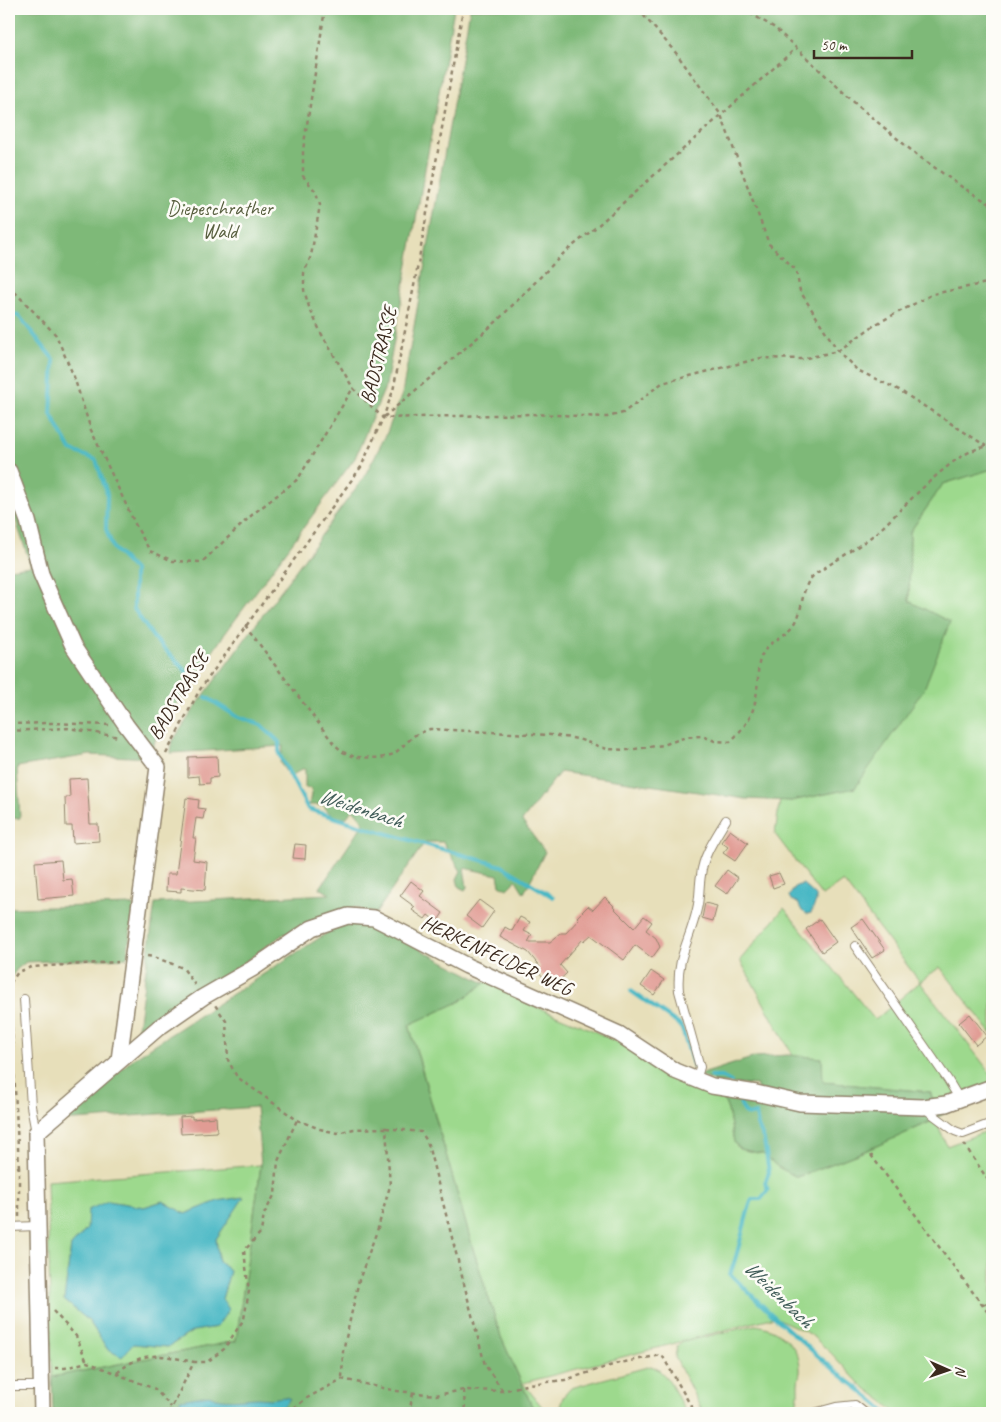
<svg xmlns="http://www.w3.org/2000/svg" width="1001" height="1422" font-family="Caveat,sans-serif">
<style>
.green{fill:#9dd98d;stroke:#6c8256;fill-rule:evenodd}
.forest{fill:#7eb978;stroke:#5c724b}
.water{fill:#4ab8c5;stroke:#427172}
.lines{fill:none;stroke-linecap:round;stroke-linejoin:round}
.stream{stroke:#4ab8c5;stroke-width:4}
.building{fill:#e19c94}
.service-casing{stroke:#91846c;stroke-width:10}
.minor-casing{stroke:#91846c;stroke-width:18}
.path{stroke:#91846c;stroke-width:2.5;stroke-dasharray:4 4;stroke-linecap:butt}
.service{stroke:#fff;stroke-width:8}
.minor{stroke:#fff;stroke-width:15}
.labels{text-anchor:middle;stroke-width:5;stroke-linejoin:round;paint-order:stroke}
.park-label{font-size:20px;fill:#585f3f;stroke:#fdfcf7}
.street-label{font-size:20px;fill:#3b2a1e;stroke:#fdfcf7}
.water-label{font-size:21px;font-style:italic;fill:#405c58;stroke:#fdfcf7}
</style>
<rect width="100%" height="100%" fill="#fdfcf7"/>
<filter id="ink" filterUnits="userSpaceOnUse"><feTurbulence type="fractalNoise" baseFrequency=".02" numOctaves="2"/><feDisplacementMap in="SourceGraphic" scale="10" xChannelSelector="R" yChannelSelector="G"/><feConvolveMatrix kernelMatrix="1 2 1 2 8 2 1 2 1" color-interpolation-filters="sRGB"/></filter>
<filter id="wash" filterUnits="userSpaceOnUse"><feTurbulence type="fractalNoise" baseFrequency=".0096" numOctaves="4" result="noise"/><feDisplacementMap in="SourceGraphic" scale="20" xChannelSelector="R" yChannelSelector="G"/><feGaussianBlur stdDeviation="1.12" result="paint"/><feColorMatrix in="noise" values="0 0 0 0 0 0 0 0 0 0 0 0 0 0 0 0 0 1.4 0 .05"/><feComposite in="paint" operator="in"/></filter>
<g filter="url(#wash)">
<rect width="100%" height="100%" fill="#e7dfba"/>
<g class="green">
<path d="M992 469V1034L940 967 920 982 992 1075V1082L934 1102 930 1092 822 1082V1058L793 1056 740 960 784 908 875 1020 920 982 843 881 822 896 775 834 780 800 791 801 855 788 909 601 910 532 943 484Z"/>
<path d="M487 981 527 1003 590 1029 631 1049 678 1081 708 1092 722 1095 728 1110 734 1142 739 1149 763 1154 778 1167 797 1177 865 1151 935 1120 947 1146 992 1129V1413H896L883 1401 860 1384 831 1353 810 1334 775 1317 523 1383 547 1413H535L501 1337 474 1252 409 1024 459 1002Z"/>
<path d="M261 1165 236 1341 52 1377 47 1181ZM243 1197 216 1239 219 1262 230 1271 222 1299 217 1327 193 1331 168 1347 133 1344 108 1350 89 1321 64 1300 71 1246 87 1229 108 1201 144 1207 163 1201 185 1214 218 1201Z"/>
<path d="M755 1325C776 1327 800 1345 800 1368 801 1373 798 1378 798 1384 798 1399 800 1404 785 1413H703L675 1357 677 1346 683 1342Z"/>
<path d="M651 1366C669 1372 677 1398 686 1413H558L563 1397 571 1388Z"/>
</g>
<g class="forest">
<path d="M9 9H454L386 385 355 458 224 635 157 734 150 758 90 755 17 767 20 818 9 819V569L31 566 9 500Z"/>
<path d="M470 9H992V469L943 484 910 532 909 601 950 622 924 689 855 788 791 801 746 799 560 772 522 821 545 852 524 893 516 880 507 889 500 885 498 875 464 868 467 887 465 890 459 887 457 879 461 871 443 842H425L376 913 364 911 356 907 301 929 282 935 136 1042 155 903 330 894 320 888 363 824V821L353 809 346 818C336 818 328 815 324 805H309L312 789 305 787V769H302L290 777 280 763 283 746 171 753 172 742 196 706 364 477 386 435 402 394Z"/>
<path d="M134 905 127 958 26 962 17 969 9 980V908Z"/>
<path d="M366 921 485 983 459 1002 409 1025 474 1252 501 1337 535 1413H53L52 1377 236 1341 261 1165 256 1107 61 1121 134 1058 344 922Z"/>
<path d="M788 1055 822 1058 823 1082 930 1092 934 1102 804 1099 757 1089V1085L716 1083 699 1075 755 1057Z"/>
<path d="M722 1095 959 1105C908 1136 852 1156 797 1177L778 1167 763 1154 740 1149 734 1142 728 1110Z"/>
</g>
<g class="water">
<path d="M803 884 816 896V902L811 913 807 914 802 911 798 903 791 900 789 896 796 886Z"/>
<path d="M244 1197 216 1239 219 1262 230 1271 222 1299 229 1309 217 1327 193 1331 168 1347 133 1344 122 1357 108 1350 89 1321 64 1300 71 1246 87 1229 88 1210 108 1201 144 1207 163 1201 185 1214 218 1201Z"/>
<path d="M209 1395C224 1403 243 1398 259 1398 263 1398 267 1399 271 1399 279 1398 282 1396 290 1398 283 1414 254 1418 239 1411L237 1413H176L180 1409V1400Z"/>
</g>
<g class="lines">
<g class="stream">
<path d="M9 313 19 316 54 360 51 414 71 450 96 460 107 494 106 529 113 548 134 570V609L153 637 184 669 194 682"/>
<path d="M206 697 236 716 261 725 279 742V754L308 809 378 831 502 866 553 897"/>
<path d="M631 991 681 1026 694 1067"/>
<path d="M711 1077H722L731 1082"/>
<path d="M740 1098 741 1106 746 1114 751 1115 756 1114 758 1126 764 1140 769 1172 765 1183 768 1190 761 1199H752C743 1223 740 1250 730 1274 764 1308 800 1341 837 1372 854 1386 872 1398 887 1413"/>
</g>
</g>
<g id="blocks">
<g class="building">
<path d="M217 756 218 777 210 778V783L200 784 199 776 188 777V757Z"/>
<path d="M87 778 90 824H98L99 841 73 843 72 826H66L65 797H70L69 779Z"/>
<path d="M186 798 199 800 198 808 205 809 203 819 196 818 193 838H196L193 860 207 862 205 890 181 888V892L166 891 167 874H176Z"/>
<path d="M730 830 748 843 735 861 723 853 728 847 721 842Z"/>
<path d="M295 844 306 845 305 859 293 858Z"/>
<path d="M61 860 63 880 72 879 74 896 38 899 35 862Z"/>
<path d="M727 870 738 878 727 894 715 886Z"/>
<path d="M779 873 784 884 773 888 769 876Z"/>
<path d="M411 881 424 891 420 896 443 913 437 922 428 915 425 919 412 910 415 907 400 896Z"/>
<path d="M605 897 614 906 613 907 634 928 644 916 652 922 646 930 656 938 660 947 652 958 635 945 624 960 591 935 584 941 583 939 560 965 567 973 552 987 537 970 540 967 528 952 500 937 505 927 512 931 520 917 530 922 524 931 532 935 528 942H550L561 933H566L579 919 577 917 588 906 593 910Z"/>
<path d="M479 900 494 911 482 928 466 916Z"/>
<path d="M705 903 717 906 713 921 702 918Z"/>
<path d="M820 919 836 942 822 952 806 929Z"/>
<path d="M863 919 885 950 872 958 851 927Z"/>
<path d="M651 971 664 980 654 995 641 986Z"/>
<path d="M970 1014 987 1036 976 1045 959 1023Z"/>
<path d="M192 1116V1119L216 1117 217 1132 181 1134 180 1117Z"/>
</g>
</g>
</g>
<g filter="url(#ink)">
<use href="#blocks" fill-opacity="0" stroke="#91846c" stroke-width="1"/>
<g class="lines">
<g class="service-casing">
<g id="service">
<path d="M855 946 948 1080 960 1100"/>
<path d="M24 999 31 1106 36 1133"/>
<path d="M696 1081 700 1067 679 991C676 957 690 941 697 909 700 898 699 886 701 875 703 855 716 837 726 820"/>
<path d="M924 1108 955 1131 963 1134 992 1123"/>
<path d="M9 1227 38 1226"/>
<path d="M9 1386H41"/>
<path d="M814 1413 836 1407 855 1405 865 1413"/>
</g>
</g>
<g class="minor-casing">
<g id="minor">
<path d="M9 471 28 521 41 574 73 646 126 725 158 767 119 1060"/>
<path d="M42 1413 36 1133 158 1028 203 997 252 969 312 928 348 916 374 918 386 924 467 966 619 1034 675 1071 712 1086 756 1093 800 1103 923 1107 946 1104 992 1087"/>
</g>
</g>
<g class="path">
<path d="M325 9 303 150V176L316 192 320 205 311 256 304 273V290L309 307 321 333 353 388 383 418 530 414 607 417 623 413 662 383 761 358 802 359 838 351 876 324 933 294 992 282"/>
<path d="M638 9 676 53 721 115 769 244 796 270 800 291 838 351 857 370 899 390 986 446"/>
<path d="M743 9 775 28 857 105 917 155 962 187 992 205"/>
<path d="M9 12 10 9"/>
<path d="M9 286 56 335 74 377 91 430 137 528 150 551 173 561 202 562 253 514 298 479 353 388"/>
<path d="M384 417 496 322 564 253 595 228 795 49"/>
<path d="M245 625 334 744 343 752 355 757 381 758 394 754 415 735 430 729 551 735 578 739 607 749 628 750 663 745 686 737 702 736 715 741 730 742C752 720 756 709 758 678 758 670 758 661 763 653 770 641 786 636 794 625 804 611 800 588 813 576 819 571 826 567 832 563 847 554 862 544 876 533 899 514 963 438 992 448"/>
<path d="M9 724 50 723 110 725"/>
<path d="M9 731 68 728 119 737"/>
<path d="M166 754 199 691 361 467 383 418 393 391 415 281 463 9"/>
<path d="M147 956 154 957 183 968 195 985"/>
<path d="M297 1120 320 1129 337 1133 354 1129 386 1128 390 1186 378 1228 359 1280 343 1351 342 1379"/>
<path d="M386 1128 421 1132 427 1141 485 1365 503 1391"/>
<path d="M964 1144 992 1186"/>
<path d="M871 1155 992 1318"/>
<path d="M19 1167 10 991 11 982 18 972 31 967 118 962"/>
<path d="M9 1168 19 1167V1218"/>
<path d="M983 1305 992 1300"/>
<path d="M53 1311 76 1336 87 1362"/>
<path d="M55 1368H65L87 1362 155 1389 171 1407"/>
<path d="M117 1373C145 1349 160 1355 194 1362"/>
<path d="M464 1390 465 1413"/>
<path d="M169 1413 194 1362H207L224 1349 244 1319 249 1291 244 1251 261 1232 264 1214 275 1194 278 1161 297 1120 237 1077 228 1060 226 1021 215 1005"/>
<path d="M287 1413 307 1398 342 1379 397 1391 436 1395 464 1390 503 1391 529 1384 565 1380 619 1363 662 1355 695 1413"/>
<path d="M409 1413 413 1393"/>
</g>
<use href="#service" class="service"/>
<use href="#minor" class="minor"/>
</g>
</g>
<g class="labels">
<g class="park-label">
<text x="220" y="215">Diepeschrather<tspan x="220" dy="23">Wald</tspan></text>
</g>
<g class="street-label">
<text transform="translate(378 355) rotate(-76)" y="7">BADSTRASSE</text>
<text transform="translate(178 695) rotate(-59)" y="7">BADSTRASSE</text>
<text transform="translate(497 955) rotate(25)" y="7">HERKENFELDER WEG</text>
</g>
<g class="water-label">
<text transform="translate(361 808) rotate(18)" y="7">Weidenbach</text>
<text transform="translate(779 1294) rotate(44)" y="7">Weidenbach</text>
</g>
</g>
<rect width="1001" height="1422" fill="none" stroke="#fdfcf7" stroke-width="30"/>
<g transform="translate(948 1370) rotate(92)" stroke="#fdfcf7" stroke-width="4" paint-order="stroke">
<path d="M0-4L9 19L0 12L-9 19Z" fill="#3b2a1e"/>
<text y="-8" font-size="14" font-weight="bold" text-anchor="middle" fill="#3b2a1e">N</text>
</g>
<path d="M814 50v8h98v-8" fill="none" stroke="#3b2a1e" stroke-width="2.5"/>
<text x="821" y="50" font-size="15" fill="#3b2a1e" stroke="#fdfcf7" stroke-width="4" paint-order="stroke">50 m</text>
</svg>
